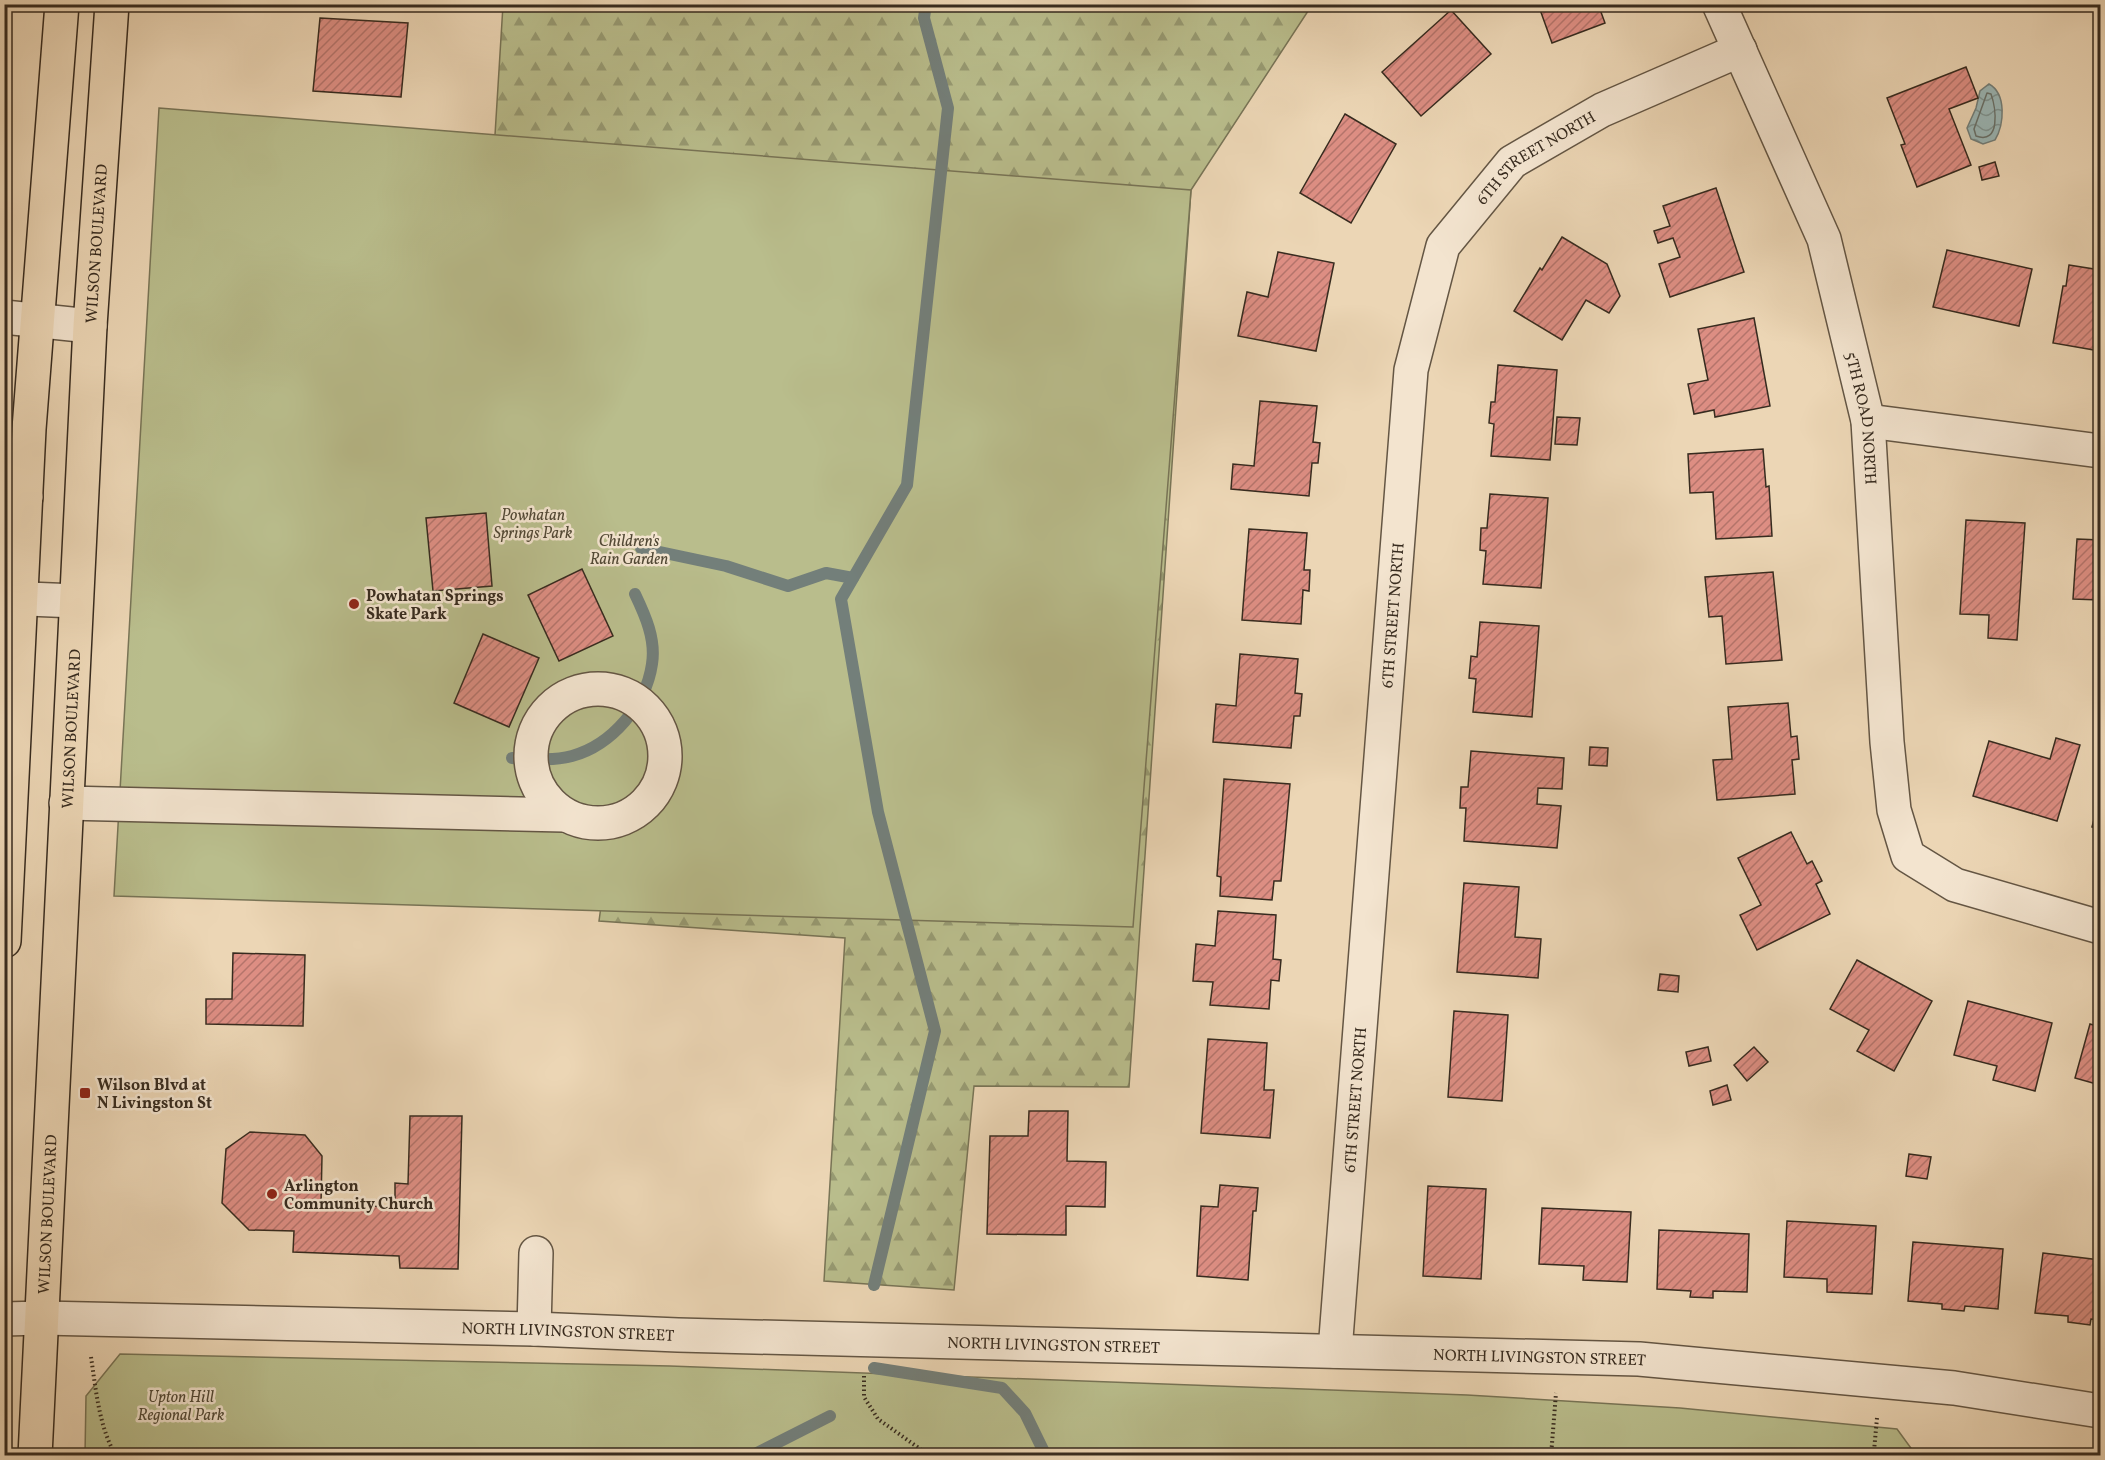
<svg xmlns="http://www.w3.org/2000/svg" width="2105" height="1460" font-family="Vollkorn,serif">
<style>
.forest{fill:url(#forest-firs);stroke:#787456;stroke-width:1.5}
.park{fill:#b9bd8c;stroke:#787456;stroke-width:1.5}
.water{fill:url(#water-waves);stroke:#737f7a;stroke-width:1.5}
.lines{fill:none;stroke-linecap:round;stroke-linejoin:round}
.shore{stroke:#69716a;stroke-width:1.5}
.stream{stroke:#737f7a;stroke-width:12}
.building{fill:url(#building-hatch);stroke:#372b1f;stroke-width:1.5}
.minor-casing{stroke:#645644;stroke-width:36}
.major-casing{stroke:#372b1f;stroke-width:36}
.path{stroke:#372b1f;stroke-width:4;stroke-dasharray:1.5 3;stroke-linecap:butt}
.minor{stroke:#f3e4cf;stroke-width:33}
.major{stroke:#ecd6b5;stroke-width:33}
.poi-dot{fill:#8f2418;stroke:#f3e4cf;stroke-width:2}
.labels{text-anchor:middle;stroke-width:5;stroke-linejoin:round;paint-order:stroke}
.street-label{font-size:16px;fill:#372b1f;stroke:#f3e4cf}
.park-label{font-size:16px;font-style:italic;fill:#514835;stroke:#f3e4cf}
.poi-label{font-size:16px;font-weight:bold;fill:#372b1f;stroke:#f3e4cf;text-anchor:start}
</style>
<defs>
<pattern id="forest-firs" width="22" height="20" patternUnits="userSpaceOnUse" patternTransform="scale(1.5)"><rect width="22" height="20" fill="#b9bd8c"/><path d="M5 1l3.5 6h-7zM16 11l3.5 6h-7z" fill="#979a72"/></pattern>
<pattern id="water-waves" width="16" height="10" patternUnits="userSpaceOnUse" patternTransform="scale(1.5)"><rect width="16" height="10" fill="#9bb7b6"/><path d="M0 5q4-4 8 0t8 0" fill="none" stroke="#7f9593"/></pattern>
<pattern id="building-hatch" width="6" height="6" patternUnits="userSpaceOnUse" patternTransform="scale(1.5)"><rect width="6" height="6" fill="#dd8e83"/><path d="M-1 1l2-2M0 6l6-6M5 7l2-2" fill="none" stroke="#b4746b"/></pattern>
</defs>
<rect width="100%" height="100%" fill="#ecd6b5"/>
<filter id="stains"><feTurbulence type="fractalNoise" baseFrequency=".00333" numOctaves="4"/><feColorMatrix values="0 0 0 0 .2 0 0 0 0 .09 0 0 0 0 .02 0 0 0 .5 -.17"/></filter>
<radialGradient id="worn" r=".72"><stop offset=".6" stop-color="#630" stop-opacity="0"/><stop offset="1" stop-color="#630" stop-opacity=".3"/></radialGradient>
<path class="forest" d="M503 5H1312L1191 190 1129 1087 974 1086 954 1290 824 1281 845 938 599 921 603 892 495 135Z"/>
<g class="park">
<path d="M159 108 1191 190 1133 927 114 896Z"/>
<path d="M120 1354 670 1366 1467 1395 1680 1408 1897 1429 1916 1455H85L86 1396Z"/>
</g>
<path class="water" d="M1989 84C2007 94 2004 125 1995 140L1983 144 1971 139 1967 128 1976 108 1980 91Z"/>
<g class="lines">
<path class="shore" d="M1987 93 1991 94C1996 108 2001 145 1976 136L1974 129Z"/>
<g class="stream">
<path d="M641 548 726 566 788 586 826 573 853 578"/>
<path d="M512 758C531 759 553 761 572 756 612 745 646 705 652 664 656 639 645 615 635 594"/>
<path d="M874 1285 935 1031 878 812 841 599 907 485 948 108 924 18 926 4"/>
<path d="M874 1368 1002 1388 1025 1413 1046 1456"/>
<path d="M751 1456 830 1416"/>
</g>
</g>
<g class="building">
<path d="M1538 4H1598L1605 23 1552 43Z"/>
<path d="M1451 10 1491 54 1421 116 1382 72Z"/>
<path d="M320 18 408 23 401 97 313 91Z"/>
<path d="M1966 67 1978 98 1949 109 1971 165 1917 187 1901 145 1905 144 1887 98Z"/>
<path d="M1345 114 1396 144 1351 223 1300 193Z"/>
<path d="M1995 162 1999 176 1982 180 1979 167Z"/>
<path d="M1716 188 1744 272 1670 297 1659 264 1680 257 1673 238 1658 243 1654 231 1670 226 1663 206Z"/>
<path d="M1562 237 1607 264 1620 296 1609 313 1586 300 1562 340 1514 311 1540 268 1542 270Z"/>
<path d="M1947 250 2032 269 2019 326 1933 307Z"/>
<path d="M1278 252 1334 263 1316 351 1238 336 1247 292 1268 297Z"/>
<path d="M2069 265 2100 270V351L2053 343 2063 286H2066Z"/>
<path d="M1754 318 1770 406 1715 417 1714 410 1694 414 1688 384 1708 380 1698 329Z"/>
<path d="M1498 365 1557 370 1550 460 1491 456 1494 424 1489 423 1491 402H1495Z"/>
<path d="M1260 401 1317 406 1313 442 1320 443 1318 463H1312L1309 496 1231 489 1233 464 1254 466Z"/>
<path d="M1557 417 1580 418 1577 445 1555 444Z"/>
<path d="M1763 449 1766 487 1769 486 1772 536 1716 539 1713 492 1690 493 1688 454Z"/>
<path d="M1490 494 1548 498 1541 588 1483 584 1486 551 1480 550 1481 528H1487Z"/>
<path d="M486 513 492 586 433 591 426 518Z"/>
<path d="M1966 520 2025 523 2017 640 1988 638 1989 615 1960 614Z"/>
<path d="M1249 529 1307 533 1304 570H1310L1309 591 1303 590 1301 624 1242 620Z"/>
<path d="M2077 539 2100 540V600L2073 599Z"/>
<path d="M582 569 613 636 559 661 528 595Z"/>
<path d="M1773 572 1782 660 1726 664 1722 616 1709 617 1705 577Z"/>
<path d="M1480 622 1539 626 1532 717 1473 712 1476 679 1469 678 1471 656 1477 657Z"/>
<path d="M483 634 539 658 509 727 454 703Z"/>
<path d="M1240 654 1298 659 1295 693 1302 694 1300 716H1294L1291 748 1213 742 1216 704 1236 706Z"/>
<path d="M1788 703 1791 737 1797 736 1799 759 1792 760 1795 794 1717 800 1713 760 1732 759 1728 707Z"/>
<path d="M2056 738 2080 745 2057 821 1973 796 1989 741 2050 759Z"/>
<path d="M1590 747 1608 748 1607 766 1589 765Z"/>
<path d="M1471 751 1564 758 1562 789 1538 788 1537 804 1561 806 1557 848 1464 841 1466 808H1460L1461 787H1468Z"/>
<path d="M1224 779 1290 784 1281 881H1274L1272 900 1220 896 1221 877 1217 876Z"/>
<path d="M2100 797V829L2092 827Z"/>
<path d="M1791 832 1807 864 1812 861 1822 881 1816 884 1830 914 1757 950 1740 915 1761 905 1738 858Z"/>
<path d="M1464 883 1519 887 1515 937 1541 939 1538 978 1457 972Z"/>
<path d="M1218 911 1276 915 1273 959 1281 960 1279 981 1271 980 1269 1009 1210 1005 1213 982 1193 981 1196 944 1215 946Z"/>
<path d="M233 953 305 955 303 1026 206 1024V999H232Z"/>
<path d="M1857 960 1932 1001 1894 1071 1857 1051 1869 1030 1830 1009Z"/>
<path d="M1660 974 1679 976 1678 992 1658 990Z"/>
<path d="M1968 1001 2052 1023 2035 1091 1993 1080 1997 1066 1954 1055Z"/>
<path d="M1454 1011 1508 1015 1502 1101 1448 1097Z"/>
<path d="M2090 1024 2100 1027V1085L2075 1078Z"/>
<path d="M1208 1039 1267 1043 1264 1090H1274L1270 1138 1201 1133Z"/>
<path d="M1708 1047 1711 1061 1689 1066 1686 1052Z"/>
<path d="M1754 1047 1768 1062 1747 1081 1734 1065Z"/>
<path d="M1727 1085 1731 1100 1713 1105 1710 1091Z"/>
<path d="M1029 1111H1068L1067 1161 1106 1162 1105 1207 1066 1206V1235L987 1234 990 1136H1028Z"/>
<path d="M410 1116H462L458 1269 400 1268 399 1256 293 1252 294 1231 249 1230 222 1203 226 1149 250 1132 305 1135 322 1156 321 1204 395 1207V1183L408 1184Z"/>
<path d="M1909 1154 1931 1157 1927 1179 1906 1176Z"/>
<path d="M1220 1185 1258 1188 1256 1211H1253L1248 1280 1197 1276 1201 1206 1218 1207Z"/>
<path d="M1428 1186 1486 1189 1481 1279 1423 1276Z"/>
<path d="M1542 1208 1631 1212 1627 1282 1583 1280 1584 1266 1539 1264Z"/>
<path d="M1787 1221 1876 1226 1872 1294 1827 1292V1279L1784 1277Z"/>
<path d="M1659 1230 1749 1234 1747 1292 1713 1291V1298L1690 1297 1691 1291 1657 1289Z"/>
<path d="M1913 1242 2003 1249 1998 1309 1965 1306 1964 1311 1942 1309V1304L1908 1301Z"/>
<path d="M2043 1253 2100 1260V1320L2091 1319 2090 1325 2068 1322V1316L2035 1313Z"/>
</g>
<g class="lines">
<g class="minor-casing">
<g id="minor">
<path id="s1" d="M1719 4 1824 239 1868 421 1887 742 1894 810 1908 856 1955 885 2100 927"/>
<path d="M4 317 90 326"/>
<path d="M1868 421 2100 451"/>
<path d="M4 495 26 497"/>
<path d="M4 598 76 601"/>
<circle cx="598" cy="756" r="67"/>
<path d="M66 803 564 815"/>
<path id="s2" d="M4 1319 42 1318 534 1329 678 1335 1639 1359 1954 1388 2100 1411"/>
<path d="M534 1329 536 1253"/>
<path id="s3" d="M1335 1351 1411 370 1443 246 1512 162 1602 110 1740 50"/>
</g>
</g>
<g class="major-casing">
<g id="major">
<path d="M4 941 29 429 62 4"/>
<path id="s4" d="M35 1456 90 326 112 4"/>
</g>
</g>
<g class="path">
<path d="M91 1357C96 1390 99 1427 116 1456"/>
<path d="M864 1376V1397L878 1419 930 1456"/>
<path d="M1877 1418 1874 1451 1878 1456"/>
<path d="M1551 1456 1556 1393"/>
</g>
<use href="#minor" class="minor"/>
<use href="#major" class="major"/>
</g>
<g class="poi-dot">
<circle cx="354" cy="604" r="6"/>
<rect x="79" y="1087" width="12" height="12" rx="3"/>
<circle cx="272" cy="1194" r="6"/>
</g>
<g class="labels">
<g class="street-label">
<text dy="6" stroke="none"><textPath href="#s3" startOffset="1242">6TH STREET NORTH</textPath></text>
<text dy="6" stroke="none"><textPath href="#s4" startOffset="1214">WILSON BOULEVARD</textPath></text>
<text dy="6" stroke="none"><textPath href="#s1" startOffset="441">5TH ROAD NORTH</textPath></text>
<text dy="6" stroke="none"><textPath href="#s3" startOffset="738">6TH STREET NORTH</textPath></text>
<text dy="6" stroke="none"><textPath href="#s4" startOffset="728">WILSON BOULEVARD</textPath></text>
<text dy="6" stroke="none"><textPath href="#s3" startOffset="252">6TH STREET NORTH</textPath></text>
<text dy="6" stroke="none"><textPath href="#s4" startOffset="242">WILSON BOULEVARD</textPath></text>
<text dy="6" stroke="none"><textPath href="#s2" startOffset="564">NORTH LIVINGSTON STREET</textPath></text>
<text dy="6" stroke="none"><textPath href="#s2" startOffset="1050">NORTH LIVINGSTON STREET</textPath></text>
<text dy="6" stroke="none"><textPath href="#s2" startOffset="1536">NORTH LIVINGSTON STREET</textPath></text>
</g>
<g class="park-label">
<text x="533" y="520">Powhatan<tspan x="533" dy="18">Springs Park</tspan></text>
<text x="629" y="546">Children's<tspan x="629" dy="18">Rain Garden</tspan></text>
<text x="181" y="1402">Upton Hill<tspan x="181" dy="18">Regional Park</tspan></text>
</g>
<g class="poi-label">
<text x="366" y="601">Powhatan Springs<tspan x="366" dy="18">Skate Park</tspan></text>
<text x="97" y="1090">Wilson Blvd at<tspan x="97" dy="18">N Livingston St</tspan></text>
<text x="284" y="1191">Arlington<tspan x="284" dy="18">Community Church</tspan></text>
</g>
</g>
<rect width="2105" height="1460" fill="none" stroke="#ecd6b5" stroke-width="24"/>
<rect x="6" y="6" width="2093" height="1448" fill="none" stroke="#372b1f" stroke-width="3"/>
<rect x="12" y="12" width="2081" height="1436" fill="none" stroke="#372b1f" stroke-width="1.5"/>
<rect width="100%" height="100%" filter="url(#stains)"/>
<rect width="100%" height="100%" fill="url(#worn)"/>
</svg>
